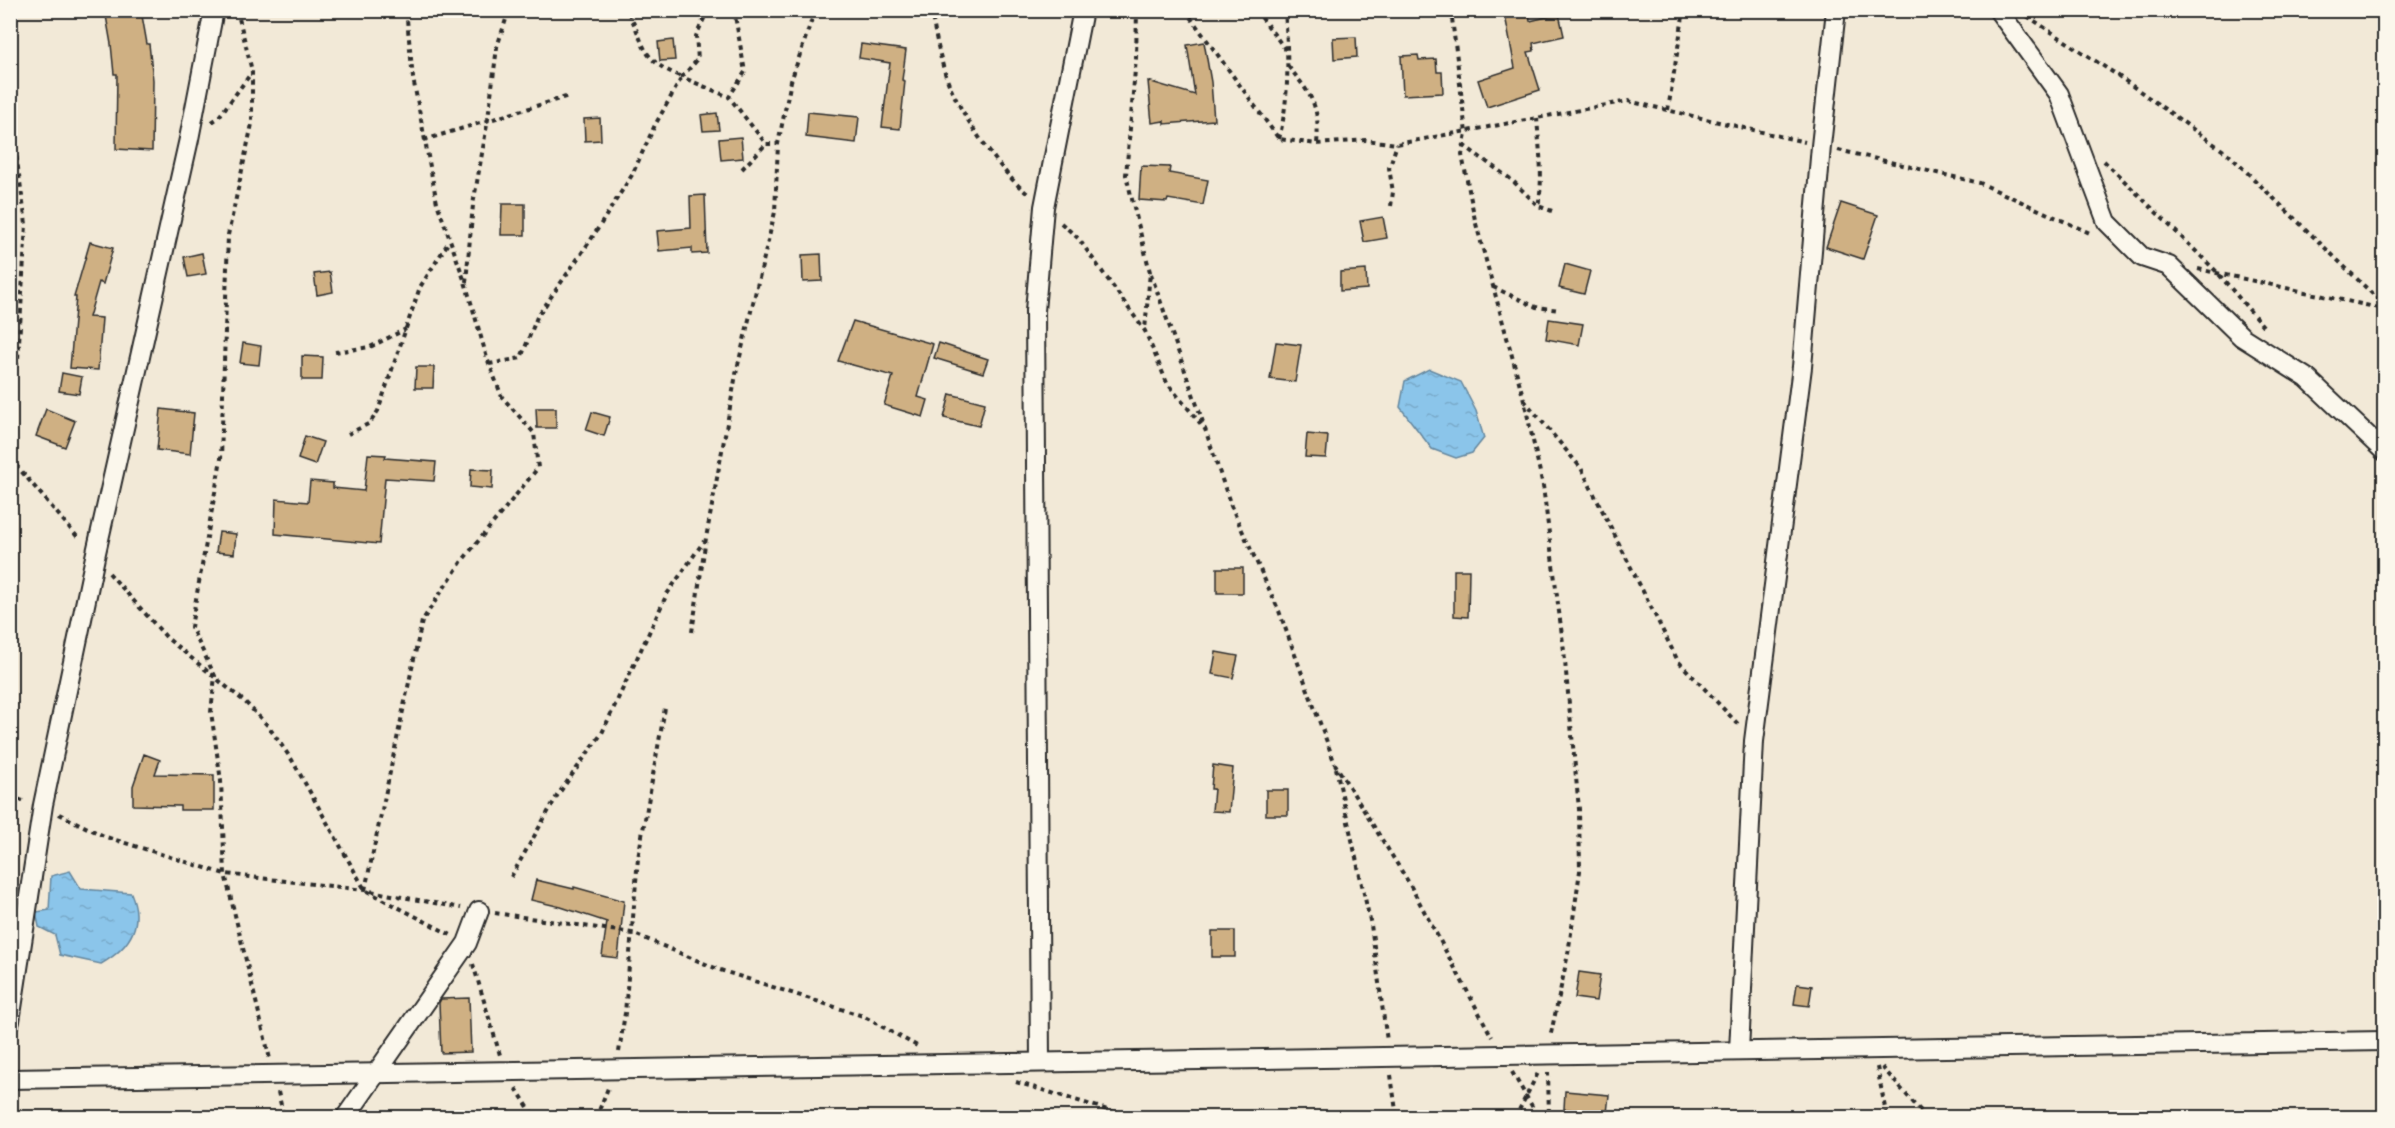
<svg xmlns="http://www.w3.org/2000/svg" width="2395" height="1128" font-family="Dekko,sans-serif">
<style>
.water{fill:url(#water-ripples);stroke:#65879e;stroke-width:1.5}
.building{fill:#cfb083;stroke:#2b2b2b;stroke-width:1.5}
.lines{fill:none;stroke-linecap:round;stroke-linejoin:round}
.street-casing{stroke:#2b2b2b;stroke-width:22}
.path{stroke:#2b2b2b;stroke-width:4;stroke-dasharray:4.5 4.5;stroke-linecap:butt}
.street{stroke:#fbf7ec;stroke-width:18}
</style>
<defs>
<pattern id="water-ripples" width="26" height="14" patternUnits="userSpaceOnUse" patternTransform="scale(1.5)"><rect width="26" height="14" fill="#8bc5ea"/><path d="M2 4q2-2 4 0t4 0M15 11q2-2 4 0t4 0" fill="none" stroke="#78a9c9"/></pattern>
</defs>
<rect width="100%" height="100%" fill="#f2e9d7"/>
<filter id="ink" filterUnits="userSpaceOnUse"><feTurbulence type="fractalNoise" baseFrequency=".0167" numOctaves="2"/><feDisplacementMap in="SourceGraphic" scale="12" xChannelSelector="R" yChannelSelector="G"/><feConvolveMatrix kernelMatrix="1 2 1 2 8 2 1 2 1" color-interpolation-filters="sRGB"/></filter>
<g filter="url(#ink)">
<g class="water">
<path d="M1429 369 1461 382 1476 411 1484 438 1472 453 1456 458 1432 449 1400 407 1405 381Z"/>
<path d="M70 871 81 889 131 893C145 926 129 948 101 964L60 955 55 935 39 927 36 912 49 910 51 876Z"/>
</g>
<g class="building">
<path d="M105 10H141L147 44H149L153 80 152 151 116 149 117 74H114L111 44Z"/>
<path d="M1504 10H1529L1530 21 1559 14 1564 36 1533 43 1534 51 1528 52 1540 90 1487 107 1478 80 1515 68Z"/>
<path d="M1356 37 1357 57 1334 59 1333 38Z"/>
<path d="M673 40 675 60 660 61 658 42Z"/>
<path d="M1204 42 1211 82 1214 120 1164 124V121L1152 123 1148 81 1195 95 1187 45Z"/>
<path d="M861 44 906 50 902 80 905 81 900 129 882 127 890 63 859 58Z"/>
<path d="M1418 55 1419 60 1436 59 1437 72H1442L1443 93 1403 95 1401 56Z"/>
<path d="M808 112 859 117 856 143 806 137Z"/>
<path d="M717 113 719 130 703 131 701 115Z"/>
<path d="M600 118 601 140 585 141 584 119Z"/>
<path d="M741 137 743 158 721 160 719 139Z"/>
<path d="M1141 166 1170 167 1169 173 1208 180 1203 205 1168 199 1167 202 1139 200Z"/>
<path d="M705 195 707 253 692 254V248L659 251 657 231 691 228 690 196Z"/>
<path d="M1841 203 1878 215 1863 259 1826 247Z"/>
<path d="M502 204H525V235H501Z"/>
<path d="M1383 217 1387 238 1364 242 1360 221Z"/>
<path d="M90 242 113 248 103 284 99 282 89 317 102 318 98 370 70 368 76 297H74Z"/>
<path d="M202 253 206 274 188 277 184 257Z"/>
<path d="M821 254 822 281 803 282 802 255Z"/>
<path d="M1565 264 1590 271 1584 294 1559 288Z"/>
<path d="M1366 270 1367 289 1340 291V272Z"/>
<path d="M330 272 333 292 317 295 314 274Z"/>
<path d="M1549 319 1583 324 1579 345 1546 339Z"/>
<path d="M853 321 933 344 918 397 928 400 923 417 884 405 893 376 838 361Z"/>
<path d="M1276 342 1301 345 1295 382 1270 379Z"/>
<path d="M243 343 261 346 259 365 240 363Z"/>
<path d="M939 343 988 359 983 373 934 358Z"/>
<path d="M302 356 323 357 322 380H302Z"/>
<path d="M416 367H434L433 388H415Z"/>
<path d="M62 373 82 377 79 394 59 391Z"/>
<path d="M950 394 985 403 979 426 944 418Z"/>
<path d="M536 408H556V428H537Z"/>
<path d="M46 409 75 421 65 447 36 436Z"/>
<path d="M161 409 194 413 190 454 157 450Z"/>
<path d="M592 412 610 417 604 436 586 430Z"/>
<path d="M1307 434 1328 436 1326 458 1305 457Z"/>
<path d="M305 436 323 442 315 465 298 459Z"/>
<path d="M368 454 386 455 385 458 436 462 434 481 385 478 379 544 275 534 276 499 308 502 310 481 333 483V488L364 491Z"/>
<path d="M471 469 493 470 492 489 470 487Z"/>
<path d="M219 532 236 534 234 554 216 552Z"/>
<rect x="1217" y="568" width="26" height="25"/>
<path d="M1454 570H1469L1468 617 1454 616Z"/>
<path d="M1216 652 1238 656 1233 678 1212 674Z"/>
<path d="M144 754 160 760 155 774 214 775V810H180V806L133 805V786Z"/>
<path d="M1213 765 1233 768 1229 812 1212 811 1214 789H1211Z"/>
<rect x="1266" y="790" width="22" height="25"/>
<path d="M536 880 574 889V887L624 901 618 958 602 956 607 922 561 907 531 900Z"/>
<rect x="1212" y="931" width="23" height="26"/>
<path d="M1579 972 1600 975 1596 1001 1575 998Z"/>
<path d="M1797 984 1812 986 1809 1006 1794 1004Z"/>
<path d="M469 998 471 1052 441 1053 439 1003 441 999Z"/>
<path d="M1565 1091 1609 1095 1607 1113 1564 1109Z"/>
</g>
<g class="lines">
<g class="street-casing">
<g id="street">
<path d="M1998 10 2059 94 2107 222 2142 257 2169 266 2242 337 2307 378 2384 451"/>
<path d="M10 1021 43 805 95 557 189 139 214 10"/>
<path d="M1739 1051 1754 741 1802 367 1821 146 1836 10"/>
<path d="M1040 1062 1035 311 1044 207 1083 10"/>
<path d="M10 1079 2384 1041"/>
<path d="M345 1118 467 943 479 911"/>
</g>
</g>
<g class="path">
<path d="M237 10 252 71V124L228 235 221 459 191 627 215 676 211 712 221 781 225 874 270 1059"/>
<path d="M708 10 696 36 698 59 682 77 729 97"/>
<path d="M734 10 745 72 729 97 766 144H777"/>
<path d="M931 10C935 33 942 71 952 91 966 121 1001 173 1028 194"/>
<path d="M1137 10 1136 58 1126 175 1150 272 1145 330"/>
<path d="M1185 10 1279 139 1317 144 1366 140 1397 144 1628 101 1805 142"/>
<path d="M1256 10 1288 53"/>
<path d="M1380 10 1383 13H1398L1404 10"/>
<path d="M1451 10 1466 133 1462 155 1475 220 1524 400 1543 486 1564 651 1579 809 1580 871 1568 954 1550 1038"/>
<path d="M2027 16 2117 75 2228 154 2384 305"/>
<path d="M1288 66C1312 96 1320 105 1317 144"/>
<path d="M10 76 12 126 26 224 18 360 10 386"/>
<path d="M1668 110 1684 10"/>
<path d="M1537 118C1539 147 1544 178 1538 206"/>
<path d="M212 122 218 118 252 72"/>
<path d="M1279 139C1290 95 1288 56 1285 10"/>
<path d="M424 140 569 96"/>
<path d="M1463 145 1512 180 1538 206 1552 211"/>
<path d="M1838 150 1980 183 2092 234"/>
<path d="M2104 161 2216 271 2263 326"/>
<path d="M742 169 766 144"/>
<path d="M1391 206 1393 192 1389 168 1397 144"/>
<path d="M1061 223 1078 238 1145 331 1167 383 1205 429 1231 506 1279 611 1335 764 1409 883 1492 1037"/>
<path d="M2198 269 2384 309"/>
<path d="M1151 274 1204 425"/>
<path d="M466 282 473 205 488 119 497 47 509 10"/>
<path d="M1493 287 1536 307 1559 310"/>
<path d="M335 352 370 347 406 329"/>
<path d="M489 364 521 358 537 317 590 241 632 175 655 125 682 77C638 59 647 46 627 10"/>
<path d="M1524 400 1581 468 1678 661 1738 724"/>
<path d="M348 434 370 423 378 411 420 287 448 243"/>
<path d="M10 458 80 540"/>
<path d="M109 573 167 638 245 702 268 726 292 760 365 890 453 936"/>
<path d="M692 632 706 538 737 369 775 212 778 144 791 81 815 10"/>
<path d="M1336 768 1371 925 1387 1041"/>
<path d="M10 797 27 802"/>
<path d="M59 814 106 837 225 874 365 890 461 908"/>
<path d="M511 877 557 796 602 733 667 594 704 541"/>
<path d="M365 890 422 621 462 561 538 468 534 433 502 397 487 358 466 285 437 203 413 78 406 10"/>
<path d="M495 913 632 933 720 970 863 1016 917 1046"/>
<path d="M473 964 500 1055"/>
<path d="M619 1052 625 1013 638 858 665 708"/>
<path d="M1877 1067 1887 1118"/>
<path d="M1882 1067 1927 1118"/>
<path d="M1512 1072 1539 1118"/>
<path d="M1548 1072 1549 1118"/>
<path d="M1391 1075 1397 1118"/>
<path d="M1016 1082 1134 1118"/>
<path d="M516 1088 535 1118"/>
<path d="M278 1092 284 1118"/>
<path d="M596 1118 608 1088"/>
<path d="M1515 1118 1538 1073"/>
</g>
<use href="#street" class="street"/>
</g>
</g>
<rect width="2395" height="1128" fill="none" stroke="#fbf7ec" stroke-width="36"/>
<rect x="18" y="18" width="2359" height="1092" fill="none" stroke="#2b2b2b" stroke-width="2" filter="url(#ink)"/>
</svg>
